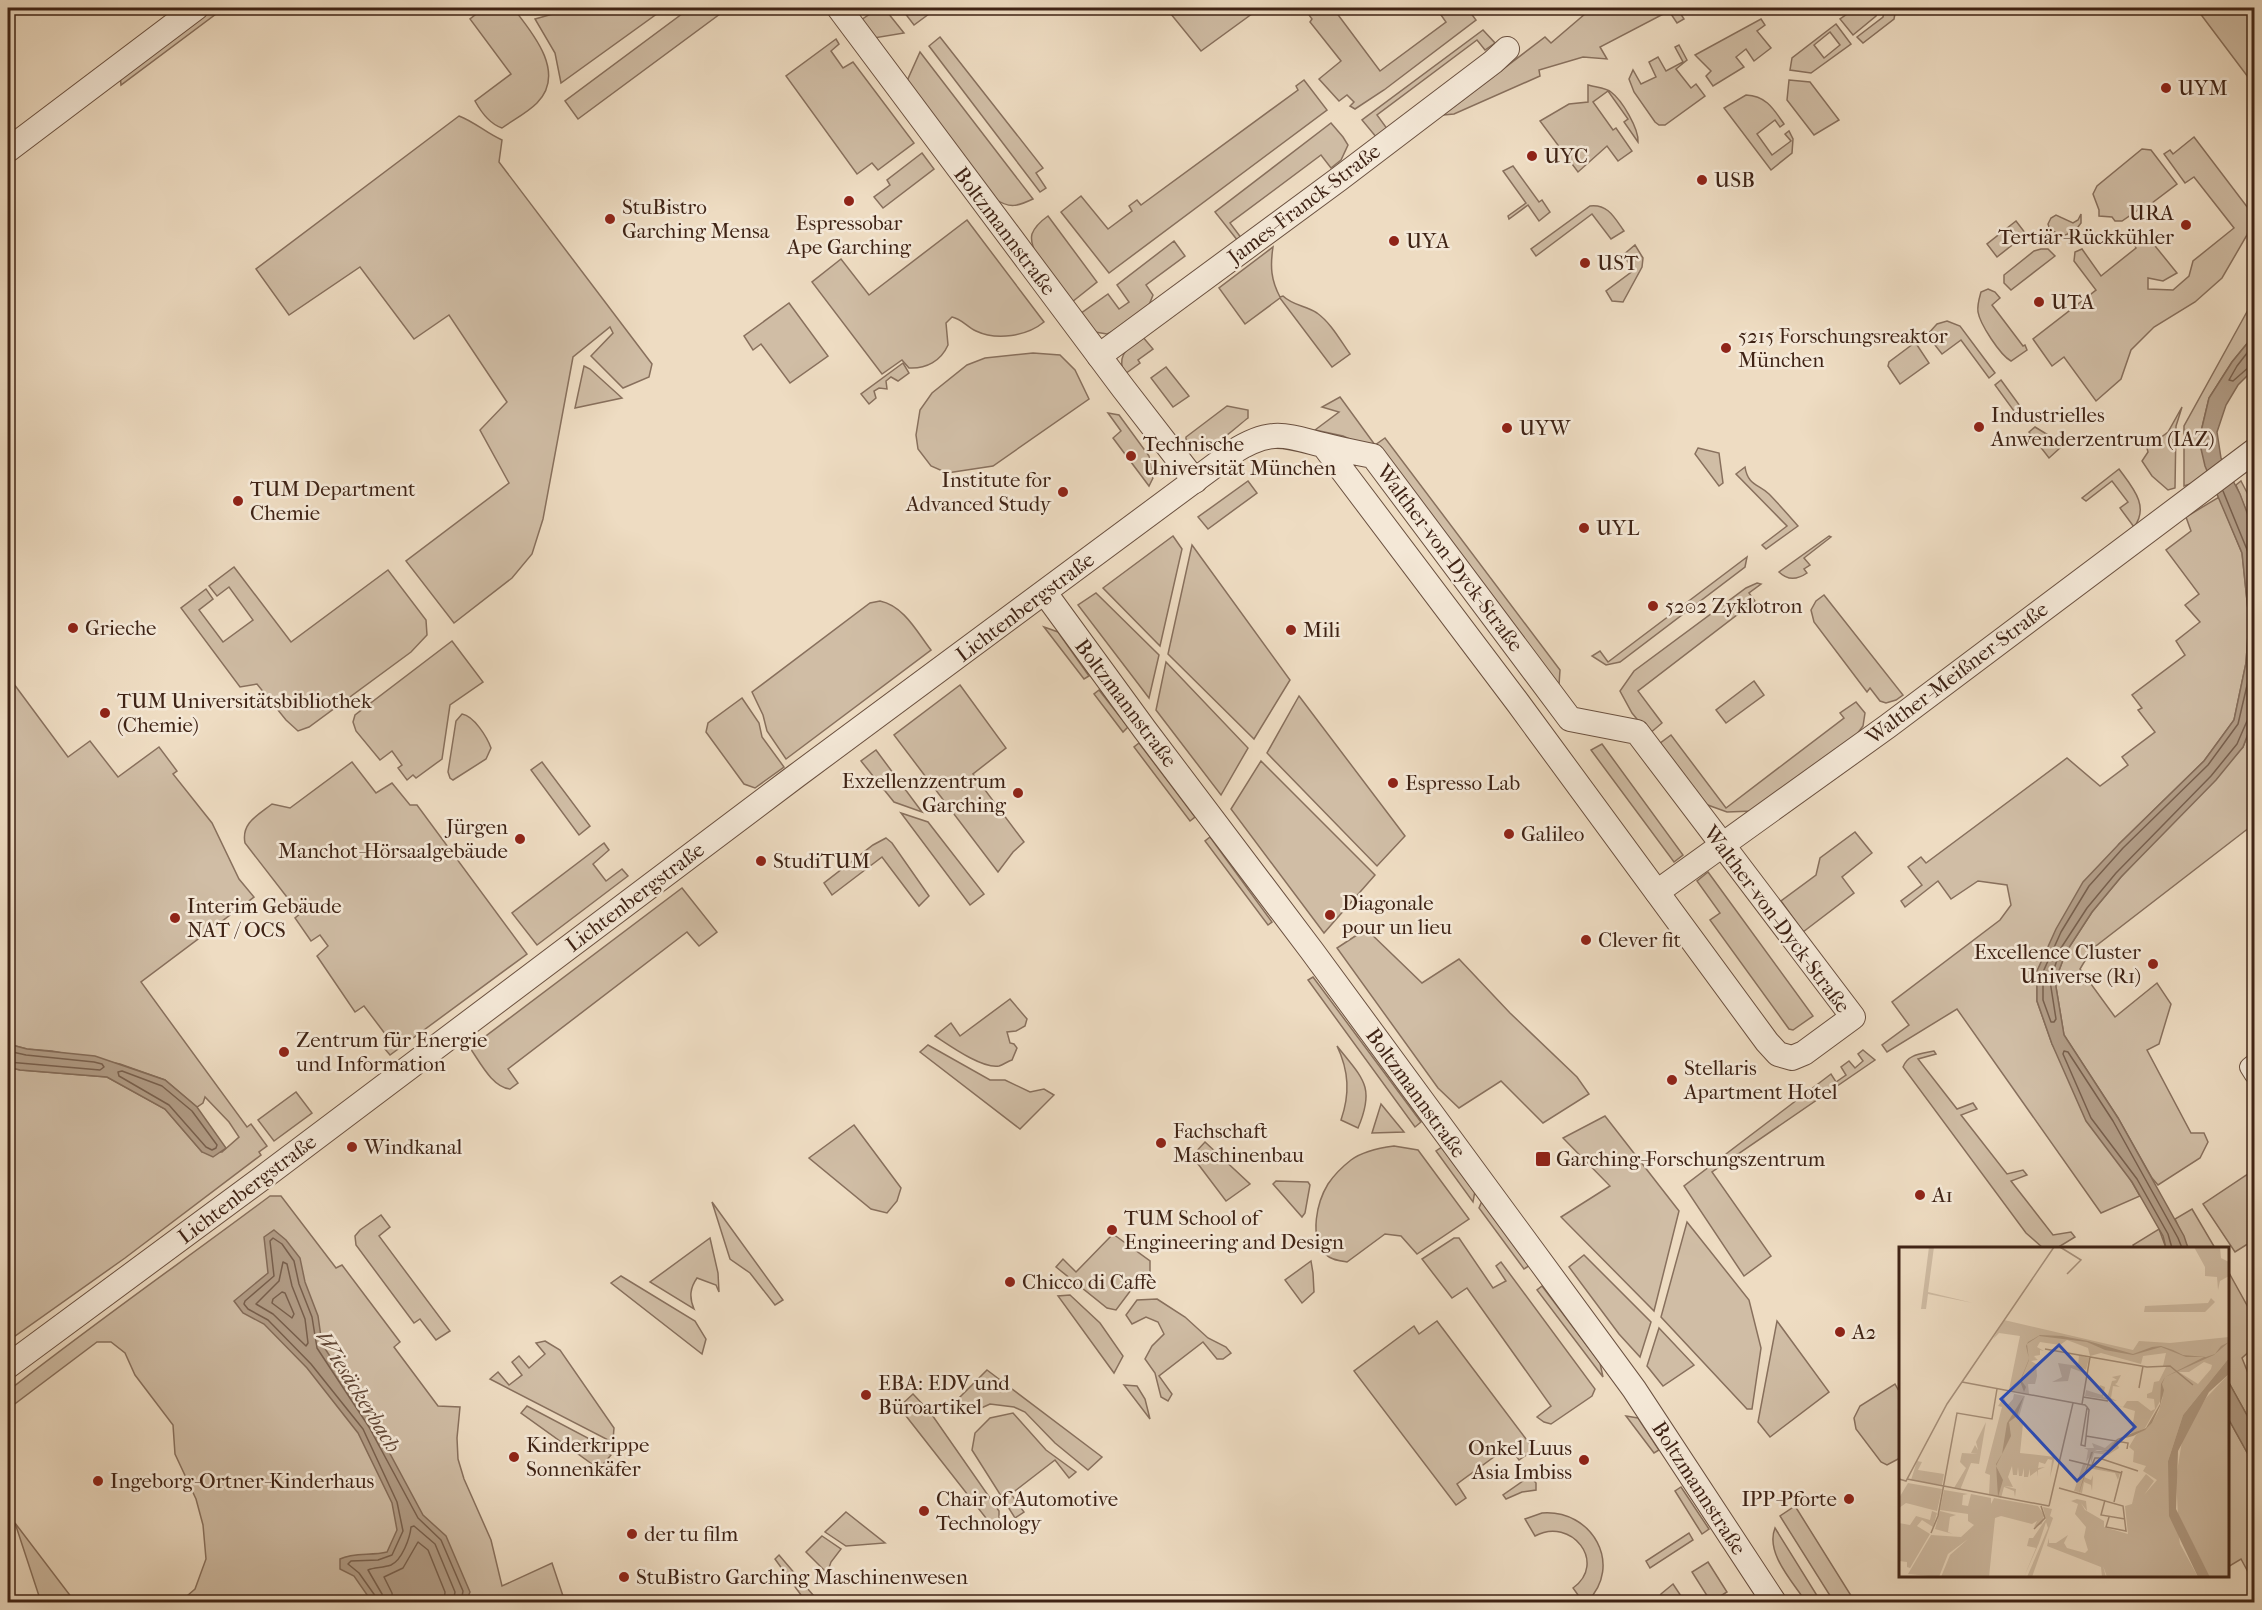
<svg xmlns="http://www.w3.org/2000/svg" width="2262" height="1610" font-family="'IM FELL French Canon',serif">
<style>
.green{fill:#d0bda5;stroke:#88705d;stroke-width:1.5;fill-rule:evenodd}
.water{fill:#b29d87;stroke:#846c59;stroke-width:1.5}
.lines{fill:none;stroke-linecap:round;stroke-linejoin:round}
.shore{stroke:#78604e;stroke-width:1.5}
.pedestrian-casing{stroke:#6b5140;stroke-width:20}
.minor-casing{stroke:#6b5140;stroke-width:26}
.pedestrian{stroke:#f4e8d7;stroke-width:18}
.minor{stroke:#f4e8d7;stroke-width:24}
.poi-dot{fill:#8f2418;stroke:#f4e8d7;stroke-width:2}
.labels{text-anchor:middle;stroke-width:5;stroke-linejoin:round;paint-order:stroke}
.poi-label{font-size:21px;fill:#3f2315;stroke:#f4e8d7;text-anchor:start}
.street-label{font-size:21px;fill:#3f2315;stroke:#f4e8d7}
.water-label{font-size:22px;font-style:italic;fill:#624837;stroke:#f4e8d7}
.inset-road{fill:none;stroke:#a8927d;stroke-width:1.5}
.view{fill:#1d4ed8;fill-opacity:0.15;stroke:#1d4ed8;stroke-width:3}
.inset-edge{fill:none;stroke:#3f2315;stroke-width:3}
</style>
<rect width="100%" height="100%" fill="#eedcc2"/>
<filter id="stains"><feTurbulence type="fractalNoise" baseFrequency=".00333" numOctaves="4"/><feColorMatrix values="0 0 0 0 .2 0 0 0 0 .09 0 0 0 0 .02 0 0 0 .5 -.17"/></filter>
<radialGradient id="worn" r=".72"><stop offset=".6" stop-color="#630" stop-opacity="0"/><stop offset="1" stop-color="#630" stop-opacity=".3"/></radialGradient>
<g class="green">
<path d="M210 8H224L121 85 120 75Z"/>
<path d="M484 8H513C532 32 567 73 537 103 527 113 513 120 502 128 490 124 481 112 475 101L511 74 470 19Z"/>
<path d="M574 8H665L561 83 555 53 535 19Z"/>
<path d="M690 8H728L578 119 565 101Z"/>
<path d="M879 8H884L904 33 874 38 861 20Z"/>
<path d="M901 8H937L914 25Z"/>
<path d="M1166 8H1260L1201 51Z"/>
<path d="M1304 8H1333L1380 71 1446 22 1436 8H1467L1476 20 1384 90 1355 109 1350 106 1354 102 1347 95 1339 101 1319 79 1341 61 1310 22 1312 19Z"/>
<path d="M1592 8H1677L1684 19 1677 23 1669 11 1600 47 1607 59 1583 57 1539 70 1540 76 1454 114 1443 115 1545 37 1551 43Z"/>
<path d="M1856 8H1879L1876 16 1853 35 1840 19Z"/>
<path d="M1885 8H1896L1894 19 1863 43 1857 37 1883 17Z"/>
<path d="M2196 8H2254V85Z"/>
<path d="M1761 19 1765 25 1757 31 1771 48 1754 61 1746 49 1736 57 1744 67 1713 86 1706 76 1711 71 1695 55Z"/>
<path d="M1836 24 1851 44 1811 73 1790 70 1792 58ZM1830 32 1840 45 1824 58 1814 45Z"/>
<path d="M1483 30 1495 43 1485 50 1477 40 1377 115 1388 130 1377 138 1362 120Z"/>
<path d="M940 37 1043 168 1036 173 1046 188 1040 192 929 46Z"/>
<path d="M836 39 839 44 831 51 843 68 853 62 914 143 878 170 872 163 857 174 786 76Z"/>
<path d="M1679 45 1687 60 1676 69 1691 88 1696 84 1705 96 1665 125H1659L1655 122 1634 92 1629 79 1633 70 1641 84 1656 77 1649 62 1658 57 1666 71 1683 62 1675 47Z"/>
<path d="M920 52 1033 199C1018 206 1010 209 995 199L907 81Z"/>
<path d="M1304 80 1327 110 1109 273 1061 212 1081 196 1108 229 1132 211 1129 206 1137 200 1141 205 1298 90 1296 86Z"/>
<path d="M1789 80 1810 82 1839 120 1814 135 1787 100Z"/>
<path d="M1588 85C1594 87 1607 88 1611 92 1622 100 1639 129 1638 142L1624 122 1628 119 1608 91 1593 102 1613 130 1616 128 1632 151 1618 161 1607 146 1578 172 1540 121 1569 104 1588 102Z"/>
<path d="M1746 95C1766 96 1773 108 1784 124L1780 127 1775 120 1757 134 1772 155 1791 141 1785 134 1789 131 1793 139 1792 153 1771 170 1724 108Z"/>
<path d="M459 116C475 122 486 133 502 140L499 162 652 364 649 377 623 388 591 356 613 333 610 327 573 357 543 519 532 554 512 578 454 623 406 561 509 483 480 430 507 402 449 315 414 339 360 267 289 315 256 269Z"/>
<path d="M1331 123 1343 137 1348 145 1341 160 1331 168 1321 155 1230 223 1242 239 1238 241 1215 212Z"/>
<path d="M2194 137 2251 212V221L2247 235 2222 278 2195 302 2154 327 2131 350 2121 379 2096 401 2064 357 2052 366 2033 339 2096 290 2074 261 2075 252 2082 249 2101 276 2136 248 2135 246 2147 236 2177 273 2163 281 2148 278V289L2173 290 2189 276 2193 261 2234 228 2194 177 2185 183 2164 154 2170 150 2173 154Z"/>
<path d="M2142 149 2151 150 2177 184 2148 206H2144L2122 221H2115L2112 217 2099 216V210L2093 194 2097 186Z"/>
<path d="M922 153 934 169 883 208 874 197 890 185 887 180Z"/>
<path d="M1513 166 1539 202 1542 200 1550 212 1539 221 1528 205 1509 219 1508 216 1526 203 1503 171Z"/>
<path d="M1590 206C1608 204 1614 217 1624 231L1611 239 1592 214 1536 256 1531 249Z"/>
<path d="M2081 214V223L2075 231 2063 236 2050 230 2048 224 2051 218 2056 215 2073 223 2078 220Z"/>
<path d="M1048 216 1097 282 1072 302C1060 286 1027 253 1032 234 1035 226 1041 221 1048 216Z"/>
<path d="M967 220 1044 322C1027 336 997 341 976 331 967 327 962 319 952 317L946 323 948 345C941 361 926 369 909 368L902 360 882 374 812 282 841 259 869 295Z"/>
<path d="M2016 221 2026 234 1997 257 1987 244Z"/>
<path d="M1174 241 1185 256 1146 285 1153 295 1149 305 1114 331 1107 334 1095 332 1080 314 1108 294 1119 309 1129 302 1117 285Z"/>
<path d="M1635 245 1643 258 1642 267 1623 302 1612 301 1606 291 1634 270 1623 255Z"/>
<path d="M1273 247C1270 267 1271 280 1280 297L1283 296C1292 305 1306 306 1317 313 1331 323 1340 340 1350 354L1332 367 1280 298 1245 324 1219 288Z"/>
<path d="M2041 249H2048L2055 256 2011 290 2004 283V275L2034 251Z"/>
<path d="M1988 289 1995 292 2000 298 1992 305 2023 346 2025 345 2027 350 2011 361C2000 355 1980 324 1978 312 1977 305 1979 299 1981 292Z"/>
<path d="M2254 299V335L2232 362 2209 398 2199 440 2208 472 2193 483 2184 486V426Z"/>
<path d="M789 303 828 356 790 383 761 344 753 350 744 336Z"/>
<path d="M1947 321 1960 326 1995 373 1989 378 1961 340 1942 354 1927 335 1937 324Z"/>
<path d="M1142 336 1153 349 1138 360 1140 363 1125 374C1115 355 1129 348 1142 336Z"/>
<path d="M1913 344 1917 345 1929 363 1900 384 1888 366 1889 362Z"/>
<path d="M1033 353 1060 355 1075 370 1089 399 993 466 947 473 931 466 918 449 916 435 920 410 932 393 967 365 985 358Z"/>
<path d="M903 363 909 373 898 381 891 377 886 381 887 389 879 388 874 391 876 398 869 404 861 394Z"/>
<path d="M584 366 590 369 622 398 575 408Z"/>
<path d="M1166 367 1189 396 1173 407 1151 378Z"/>
<path d="M2001 380 2028 417 2022 422 1995 385Z"/>
<path d="M1340 397 1375 445 1385 438 1560 670 1559 685 1370 448 1343 436 1315 430 1339 412 1322 407Z"/>
<path d="M1227 406 1248 410V418C1232 430 1207 458 1186 446V437Z"/>
<path d="M2182 407 2176 426 2175 488 2168 490 2152 476 2142 461 2148 452 2147 448 2168 432Z"/>
<path d="M1108 413 1119 415 1149 456 1153 478 1149 486 1113 438 1121 431Z"/>
<path d="M2035 427 2053 438 2061 439 2063 442 2061 447 2049 458 2029 432Z"/>
<path d="M1698 448 1719 453 1723 483 1719 486 1695 454Z"/>
<path d="M1745 467C1748 486 1759 484 1769 494 1779 504 1788 515 1798 526L1766 549 1762 545 1787 526 1736 474Z"/>
<path d="M2119 469C2132 487 2150 506 2134 527L2120 508 2128 502 2112 481 2086 501 2082 498Z"/>
<path d="M1248 481 1257 493 1208 529 1198 517Z"/>
<path d="M2241 481 2254 506V531L2236 485Z"/>
<path d="M2219 497 2242 553 2249 620 2246 663 2234 720 2204 761 2119 844 2037 971V1001L2052 1044 2140 1196 2101 1213 1957 1009 1887 1052 1882 1045 1909 1025 1892 1002 2000 920 2011 905 2007 885 1978 881 1951 899 1938 881 1905 907 1901 901 1922 885 1908 867 1921 857 1926 863 2067 758 2100 786 2128 765 2122 757 2155 732 2138 710 2142 708 2132 695 2185 655 2176 641 2200 622 2185 605 2199 594 2166 550 2191 531 2186 517Z"/>
<path d="M1173 536 1182 549 1160 646 1103 588Z"/>
<path d="M1829 536 1831 537 1804 558 1810 565 1804 569 1807 573C1797 580 1788 581 1779 572Z"/>
<path d="M1192 545 1290 680 1254 739 1168 654Z"/>
<path d="M1747 557 1745 567 1620 662 1606 665 1592 656 1600 651 1608 662Z"/>
<path d="M234 567 291 642 388 570 426 620 427 635 411 652 309 727 298 731 286 720 257 684 240 687 181 608 206 589 213 599 199 610 223 642 253 620 229 587 217 596 209 586Z"/>
<path d="M1757 583 1761 584 1749 593 1755 601 1638 691 1662 723 1649 734 1632 713 1620 691 1634 671 1746 588Z"/>
<path d="M1096 593 1159 655 1149 698 1078 605Z"/>
<path d="M1824 595 1903 695 1896 700 1886 703 1880 701 1870 688 1867 692 1814 622 1811 610 1816 601Z"/>
<path d="M880 601C904 606 917 632 931 650L786 759 767 731 763 715 752 692 870 603Z"/>
<path d="M1044 627 1058 632 1089 676 1084 679Z"/>
<path d="M452 641 483 682 450 705 442 759 416 778 413 775 407 780 398 768 402 765 392 751 380 760 356 731 353 722 355 715Z"/>
<path d="M1166 662 1248 748 1221 795 1156 710Z"/>
<path d="M8 676 68 757 90 741 118 777 159 747 177 771 173 774 212 823 239 879 254 897 141 982 247 1127 251 1124 267 1146 259 1152 261 1155 125 1258 8 1341V1067L20 1070 107 1077 165 1109 202 1152H222L239 1137 229 1122 205 1097 203 1103 197 1107 165 1080 120 1064 52 1051 27 1049 8 1044V1022L13 1017 8 1003Z"/>
<path d="M1754 681 1764 695 1726 723 1716 710Z"/>
<path d="M960 685 1006 748 973 774 1024 842 1013 852 998 872 894 735Z"/>
<path d="M1099 690 1128 727 1123 732 1094 694Z"/>
<path d="M1299 696 1405 836 1377 866 1267 753Z"/>
<path d="M742 698 759 723 762 737 784 767 755 788 744 784 706 732 708 723Z"/>
<path d="M1856 702 1865 713 1863 726 1857 734 1753 811 1727 812 1705 804 1659 744 1671 735 1726 808 1844 718 1840 713Z"/>
<path d="M462 714C474 716 487 737 491 748L486 759 453 780 450 778 448 772 456 721Z"/>
<path d="M2254 718V729L2252 734 2254 751V824L2092 949 2080 969 2115 1017 2157 983 2171 1004 2159 1044 2147 1050 2191 1133H2204L2208 1142 2200 1158 2158 1185 2152 1178 2118 1118 2064 1035 2055 981 2066 952 2092 912 2121 877 2243 747Z"/>
<path d="M1139 743 1195 817 1190 821 1134 747Z"/>
<path d="M1602 744 1683 855 1674 862 1591 750Z"/>
<path d="M876 750 922 812 894 802 861 761Z"/>
<path d="M1261 761 1375 875 1324 933 1231 809Z"/>
<path d="M352 762 376 793 392 783 410 805H417L527 954 390 1055 385 1049 392 1043 364 1006 355 1012 317 956 328 946 320 935 311 941 295 918 300 914 245 843C241 823 258 815 272 804L290 808Z"/>
<path d="M542 762 590 826 579 835 531 770Z"/>
<path d="M901 813 928 822 984 894 970 905Z"/>
<path d="M1855 832 1872 853 1842 877 1854 893 1803 932 1781 901 1816 875 1820 858Z"/>
<path d="M1210 837 1272 922 1268 925 1205 841Z"/>
<path d="M886 838 892 843 929 896 919 906 882 857 832 895 824 883 873 845Z"/>
<path d="M604 843 609 850 593 864 606 881 622 869 628 876 537 945 512 913Z"/>
<path d="M1708 872 1813 1016 1793 1030 1789 1029 1710 920 1720 913 1697 881Z"/>
<path d="M682 888 717 932 699 946 687 932 508 1069 518 1083 510 1089C492 1087 480 1062 470 1048Z"/>
<path d="M1366 929 1422 983 1459 959 1510 1013 1577 1077 1589 1094 1543 1123 1501 1081 1459 1108 1438 1088 1337 948Z"/>
<path d="M1313 977 1421 1122 1415 1127 1308 980Z"/>
<path d="M1010 999 1027 1019 1025 1026 1016 1031 1007 1032 1010 1043 1014 1044 1017 1048 1012 1060C1008 1061 1003 1065 999 1066 982 1069 949 1045 935 1036L951 1023 960 1036Z"/>
<path d="M928 1045 990 1080H1005L1030 1092 1044 1089 1054 1095 1020 1129 920 1052Z"/>
<path d="M1337 1046C1362 1078 1376 1086 1358 1128L1341 1120C1350 1094 1349 1071 1337 1046Z"/>
<path d="M1863 1050 1875 1060 1712 1172 1771 1256 1744 1276 1684 1186 1831 1074 1836 1082 1846 1075 1841 1067 1849 1061 1855 1068 1863 1061 1858 1054Z"/>
<path d="M1934 1051 1936 1054 1918 1059 1957 1109 1973 1103 1977 1109 1961 1115 2007 1174 2023 1170 2027 1175 2011 1181 2053 1235 2071 1232 2075 1237 2057 1248H2043L2026 1233 1903 1067C1908 1054 1921 1054 1934 1051Z"/>
<path d="M296 1092 312 1113 274 1141 258 1120Z"/>
<path d="M1381 1104 1404 1132 1372 1133Z"/>
<path d="M1605 1116 1679 1211 1654 1311 1561 1217 1610 1186 1563 1138Z"/>
<path d="M854 1125 901 1188 897 1201 887 1213 871 1209 809 1158Z"/>
<path d="M1205 1142 1250 1184 1226 1201 1192 1156Z"/>
<path d="M1394 1146 1418 1150 1469 1219 1417 1254 1401 1236 1385 1234 1347 1262C1340 1261 1331 1260 1325 1254 1309 1236 1317 1202 1328 1184 1334 1175 1342 1167 1351 1160 1363 1151 1379 1148 1394 1146Z"/>
<path d="M1442 1147 1475 1191 1473 1202 1436 1151Z"/>
<path d="M2254 1170V1240L2235 1252 2203 1204Z"/>
<path d="M1276 1181 1308 1182 1310 1185 1305 1213 1302 1217 1273 1184Z"/>
<path d="M270 1196H281L336 1268 342 1265 400 1342 394 1347 438 1406 460 1407 457 1438 458 1459 464 1479 491 1540 502 1586 552 1563 564 1599 559 1602H180L195 1589 206 1559 203 1525 196 1499 175 1454 173 1425 135 1375 125 1353 111 1342H97L8 1409V1391C93 1324 183 1261 270 1196Z"/>
<path d="M1482 1201 1530 1265 1524 1269 1479 1208Z"/>
<path d="M712 1202 783 1300 775 1305 750 1273 730 1259Z"/>
<path d="M2192 1209 2215 1248H2188L2175 1219Z"/>
<path d="M381 1215 390 1227 379 1236 450 1331 436 1340 420 1319 414 1323 356 1245 355 1236 360 1230Z"/>
<path d="M1687 1222 1749 1300 1761 1348 1752 1409H1747L1661 1317Z"/>
<path d="M2159 1229 2166 1248H2134L2133 1245Z"/>
<path d="M1113 1234 1150 1261V1287L1131 1290 1116 1310 1107 1308 1056 1267 1063 1259 1076 1272Z"/>
<path d="M710 1238 718 1273 719 1292 716 1285 697 1278C690 1288 689 1297 694 1309L650 1282Z"/>
<path d="M1454 1238H1459L1493 1288 1506 1281 1496 1266 1501 1262 1595 1389 1592 1396 1551 1424 1544 1422 1537 1417 1551 1406 1467 1288 1452 1298 1422 1259Z"/>
<path d="M1584 1255 1651 1322 1640 1357 1619 1334 1569 1267Z"/>
<path d="M1311 1261 1313 1273 1314 1292 1302 1303 1285 1280Z"/>
<path d="M2228 1271 2254 1318V1347L2242 1358 2254 1388V1428L2228 1381Z"/>
<path d="M621 1276 695 1321 706 1339 702 1354 611 1283Z"/>
<path d="M1542 1286 1600 1363 1603 1377 1537 1290Z"/>
<path d="M1070 1295 1100 1323 1123 1356 1114 1373 1058 1296Z"/>
<path d="M1157 1299 1185 1317 1208 1338 1226 1347 1231 1353 1223 1359H1217L1203 1342 1159 1376 1172 1394 1168 1401 1161 1397 1155 1373 1145 1359 1152 1346 1164 1334 1158 1322 1146 1317 1132 1324 1126 1315 1137 1300Z"/>
<path d="M1437 1321 1529 1443 1532 1451 1519 1460 1509 1446 1457 1484 1466 1498 1456 1505 1354 1371 1414 1326 1419 1334Z"/>
<path d="M1777 1321 1829 1392 1770 1437 1758 1422Z"/>
<path d="M1659 1328 1694 1365 1663 1386 1647 1366Z"/>
<path d="M545 1341 560 1350 614 1428 613 1440 610 1441 490 1379 498 1372 509 1385 522 1375 512 1362 519 1356 529 1368 545 1354 536 1343Z"/>
<path d="M987 1370 1102 1457 1088 1470 1055 1443 1025 1412 1014 1407 990 1404 968 1414 955 1402Z"/>
<path d="M1895 1384 1900 1393V1458L1887 1465 1881 1462 1856 1429 1854 1418 1860 1406Z"/>
<path d="M1124 1385 1137 1386 1145 1399 1150 1419Z"/>
<path d="M913 1394 930 1412 999 1511V1522L993 1527 899 1407Z"/>
<path d="M527 1406 603 1446 611 1455 599 1469 521 1413Z"/>
<path d="M1013 1413 1046 1450 1076 1472 1069 1478 1055 1460 1011 1494 1024 1512 1015 1518 972 1450 975 1433 990 1418Z"/>
<path d="M1626 1416 1638 1418 1659 1450 1654 1453Z"/>
<path d="M2228 1418 2254 1465V1583L2241 1559 2228 1567Z"/>
<path d="M1530 1476 1536 1483V1490L1522 1492 1506 1499 1503 1495Z"/>
<path d="M1681 1487 1709 1529 1702 1534 1675 1491Z"/>
<path d="M1795 1506 1855 1602H1834L1780 1516Z"/>
<path d="M846 1512 885 1543 846 1546 825 1532Z"/>
<path d="M1542 1513C1592 1509 1624 1565 1587 1602H1583L1573 1588C1608 1563 1571 1516 1535 1536L1525 1519Z"/>
<path d="M15 1523 72 1598 76 1602H41Z"/>
<path d="M1775 1528 1821 1602H1806C1793 1582 1765 1553 1775 1528Z"/>
<path d="M1689 1533 1693 1540 1650 1568 1646 1561Z"/>
<path d="M822 1536 841 1549 831 1562 827 1573 806 1552Z"/>
<path d="M779 1555 819 1602H806L775 1559Z"/>
<path d="M1708 1562 1727 1592 1711 1602 1692 1572Z"/>
<path d="M1673 1584 1685 1602H1657L1661 1594Z"/>
</g>
<g class="water">
<path d="M2254 335V369L2238 385 2226 405 2217 432 2221 458 2240 494 2254 531V718L2243 747 2216 780 2121 877 2092 912 2066 952 2055 981 2064 1035 2118 1118 2184 1236 2188 1248H2166L2163 1236 2132 1182 2086 1121 2052 1044 2037 1001V971L2056 929 2083 882 2119 844 2204 761 2234 720 2246 663 2249 620 2242 553 2205 466 2199 440 2209 398 2232 362Z"/>
<path d="M8 1044 27 1049 95 1056 165 1080 197 1107 226 1148 213 1157 202 1152 165 1109 107 1077 20 1070 8 1067Z"/>
<path d="M274 1230 286 1240 300 1258 305 1282 318 1316 322 1344 374 1424 423 1515 446 1536 470 1592 466 1602H372L354 1576 340 1569V1559C354 1552 371 1556 387 1552L397 1530 392 1503 358 1433 307 1368 264 1324 243 1313 234 1301 268 1273 264 1237Z"/>
<path d="M2228 1381 2254 1428V1465L2228 1418Z"/>
</g>
<g class="lines">
<g class="shore">
<path d="M2254 344 2237 366 2229 380 2233 381 2249 367 2254 365"/>
<path d="M2223 491 2248 552 2254 612"/>
<path d="M2254 632 2252 664 2238 724 2208 765 2123 848 2089 886 2061 932 2043 972V1000L2051 1022H2054L2056 1019 2050 981 2061 948 2087 908 2116 873 2211 776 2237 744 2247 721 2254 718"/>
<path d="M8 1051 26 1055 94 1062 102 1064 104 1067 100 1070 8 1062"/>
<path d="M122 1071 162 1086 192 1111 217 1145 216 1148 212 1150 206 1147 169 1105 119 1076 118 1072Z"/>
<path d="M2172 1248 2168 1234 2137 1179 2091 1118 2063 1054 2064 1051 2068 1052 2113 1121 2178 1238 2182 1248"/>
<path d="M283 1262 287 1264 292 1286 305 1319 308 1343 306 1346 273 1314 256 1304 279 1281Z"/>
<path d="M282 1292 285 1293 294 1314 292 1318 272 1303 273 1299Z"/>
<path d="M377 1602 376 1597 359 1573 348 1564 351 1561 378 1560 392 1555 403 1531 397 1502 363 1429 311 1364 268 1320 248 1309 244 1304 245 1301 274 1276 270 1241 273 1238 282 1244 294 1261 299 1284 312 1317 317 1348 369 1427 418 1518 441 1540 463 1591 461 1602"/>
<path d="M384 1602 382 1594 368 1570C374 1567 383 1568 391 1565 402 1560 410 1538 411 1527L414 1526 435 1544 455 1592 453 1602"/>
<path d="M393 1602 392 1593 384 1577 403 1568 418 1542 428 1550 445 1592 444 1602"/>
</g>
<g class="pedestrian-casing">
<path id="pedestrian" d="M2254 1063 2249 1067 2254 1075"/>
</g>
<g class="minor-casing">
<g id="minor">
<path d="M839 8 1123 388 1195 481"/>
<path d="M8 150 196 8"/>
<path d="M1099 356 1339 179 1493 62 1507 49"/>
<path d="M1045 593 1145 730 1312 951 1634 1389 1774 1602"/>
<path d="M1657 892 1888 726 2254 451"/>
<path d="M8 1366 269 1173 796 776 1233 452C1273 427 1286 436 1327 446 1342 450 1358 453 1373 456L1570 719 1637 732 1853 1017 1804 1053 1792 1058 1778 1054 1767 1042 1518 703 1324 446"/>
</g>
</g>
<use href="#pedestrian" class="pedestrian"/>
<use href="#minor" class="minor"/>
</g>
<g class="poi-dot">
<circle cx="2166" cy="88" r="6"/>
<circle cx="1532" cy="156" r="6"/>
<circle cx="1702" cy="180" r="6"/>
<circle cx="849" cy="201" r="6"/>
<circle cx="610" cy="219" r="6"/>
<circle cx="2186" cy="225" r="6"/>
<circle cx="1394" cy="241" r="6"/>
<circle cx="1585" cy="263" r="6"/>
<circle cx="2039" cy="302" r="6"/>
<circle cx="1726" cy="348" r="6"/>
<circle cx="1979" cy="427" r="6"/>
<circle cx="1507" cy="428" r="6"/>
<circle cx="1131" cy="456" r="6"/>
<circle cx="1063" cy="492" r="6"/>
<circle cx="238" cy="501" r="6"/>
<circle cx="1584" cy="528" r="6"/>
<circle cx="1653" cy="606" r="6"/>
<circle cx="73" cy="628" r="6"/>
<circle cx="1291" cy="630" r="6"/>
<circle cx="105" cy="713" r="6"/>
<circle cx="1393" cy="783" r="6"/>
<circle cx="1018" cy="793" r="6"/>
<circle cx="1509" cy="834" r="6"/>
<circle cx="520" cy="839" r="6"/>
<circle cx="761" cy="861" r="6"/>
<circle cx="1330" cy="915" r="6"/>
<circle cx="175" cy="918" r="6"/>
<circle cx="1586" cy="940" r="6"/>
<circle cx="2153" cy="964" r="6"/>
<circle cx="284" cy="1052" r="6"/>
<circle cx="1672" cy="1080" r="6"/>
<circle cx="1161" cy="1143" r="6"/>
<circle cx="352" cy="1147" r="6"/>
<rect x="1535" y="1151" width="16" height="16" rx="3"/>
<circle cx="1920" cy="1195" r="6"/>
<circle cx="1112" cy="1230" r="6"/>
<circle cx="1010" cy="1282" r="6"/>
<circle cx="1840" cy="1332" r="6"/>
<circle cx="866" cy="1395" r="6"/>
<circle cx="514" cy="1457" r="6"/>
<circle cx="1584" cy="1460" r="6"/>
<circle cx="98" cy="1481" r="6"/>
<circle cx="1849" cy="1499" r="6"/>
<circle cx="924" cy="1511" r="6"/>
<circle cx="632" cy="1534" r="6"/>
<circle cx="624" cy="1577" r="6"/>
</g>
<g class="labels">
<g class="poi-label">
<text x="2178" y="95">UYM</text>
<text x="1544" y="163">UYC</text>
<text x="1714" y="187">USB</text>
<text x="622" y="214">StuBistro<tspan x="622" dy="24">Garching Mensa</tspan></text>
<text x="2174" y="220" text-anchor="end">URA<tspan x="2174" dy="24">Tertiär-Rückkühler</tspan></text>
<text x="849" y="230" text-anchor="middle">Espressobar<tspan x="849" dy="24">Ape Garching</tspan></text>
<text x="1406" y="248">UYA</text>
<text x="1597" y="270">UST</text>
<text x="2051" y="309">UTA</text>
<text x="1738" y="343">5215 Forschungsreaktor<tspan x="1738" dy="24">München</tspan></text>
<text x="1991" y="422">Industrielles<tspan x="1991" dy="24">Anwenderzentrum (IAZ)</tspan></text>
<text x="1519" y="435">UYW</text>
<text x="1143" y="451">Technische<tspan x="1143" dy="24">Universität München</tspan></text>
<text x="1051" y="487" text-anchor="end">Institute for<tspan x="1051" dy="24">Advanced Study</tspan></text>
<text x="250" y="496">TUM Department<tspan x="250" dy="24">Chemie</tspan></text>
<text x="1596" y="535">UYL</text>
<text x="1665" y="613">5202 Zyklotron</text>
<text x="85" y="635">Grieche</text>
<text x="1303" y="637">Mili</text>
<text x="117" y="708">TUM Universitätsbibliothek<tspan x="117" dy="24">(Chemie)</tspan></text>
<text x="1006" y="788" text-anchor="end">Exzellenzzentrum<tspan x="1006" dy="24">Garching</tspan></text>
<text x="1405" y="790">Espresso Lab</text>
<text x="508" y="834" text-anchor="end">Jürgen<tspan x="508" dy="24">Manchot-Hörsaalgebäude</tspan></text>
<text x="1521" y="841">Galileo</text>
<text x="773" y="868">StudiTUM</text>
<text x="1342" y="910">Diagonale<tspan x="1342" dy="24">pour un lieu</tspan></text>
<text x="187" y="913">Interim Gebäude<tspan x="187" dy="24">NAT / OCS</tspan></text>
<text x="1598" y="947">Clever fit</text>
<text x="2141" y="959" text-anchor="end">Excellence Cluster<tspan x="2141" dy="24">Universe (R1)</tspan></text>
<text x="296" y="1047">Zentrum für Energie<tspan x="296" dy="24">und Information</tspan></text>
<text x="1684" y="1075">Stellaris<tspan x="1684" dy="24">Apartment Hotel</tspan></text>
<text x="1173" y="1138">Fachschaft<tspan x="1173" dy="24">Maschinenbau</tspan></text>
<text x="364" y="1154">Windkanal</text>
<text x="1556" y="1166">Garching-Forschungszentrum</text>
<text x="1932" y="1202">A1</text>
<text x="1124" y="1225">TUM School of<tspan x="1124" dy="24">Engineering and Design</tspan></text>
<text x="1022" y="1289">Chicco di Caffè</text>
<text x="1852" y="1339">A2</text>
<text x="878" y="1390">EBA: EDV und<tspan x="878" dy="24">Büroartikel</tspan></text>
<text x="526" y="1452">Kinderkrippe<tspan x="526" dy="24">Sonnenkäfer</tspan></text>
<text x="1572" y="1455" text-anchor="end">Onkel Luus<tspan x="1572" dy="24">Asia Imbiss</tspan></text>
<text x="110" y="1488">Ingeborg-Ortner-Kinderhaus</text>
<text x="936" y="1506">Chair of Automotive<tspan x="936" dy="24">Technology</tspan></text>
<text x="1837" y="1506" text-anchor="end">IPP-Pforte</text>
<text x="644" y="1541">der tu film</text>
<text x="636" y="1584">StuBistro Garching Maschinenwesen</text>
</g>
<g class="street-label">
<text transform="translate(1304 204) rotate(-37)" y="7">James-Franck-Straße</text>
<text transform="translate(1005 231) rotate(53)" y="7">Boltzmannstraße</text>
<text transform="translate(1450 558) rotate(53)" y="7">Walther-von-Dyck-Straße</text>
<text transform="translate(1025 607) rotate(-37)" y="7">Lichtenbergstraße</text>
<text transform="translate(1957 673) rotate(-37)" y="7">Walther-Meißner-Straße</text>
<text transform="translate(1126 703) rotate(53)" y="7">Boltzmannstraße</text>
<text transform="translate(635 897) rotate(-37)" y="7">Lichtenbergstraße</text>
<text transform="translate(1777 919) rotate(53)" y="7">Walther-von-Dyck-Straße</text>
<text transform="translate(1416 1093) rotate(54)" y="7">Boltzmannstraße</text>
<text transform="translate(247 1189) rotate(-37)" y="7">Lichtenbergstraße</text>
<text transform="translate(1699 1488) rotate(57)" y="7">Boltzmannstraße</text>
</g>
<g class="water-label">
<text transform="translate(359 1391) rotate(58)" y="8">Wiesäckerbach</text>
</g>
</g>
<g transform="translate(1899 1247)">
<rect width="330" height="330" fill="#eedcc2"/>
<path d="M30 0H35L29 45 74 56 29 47 27 62H22ZM295 0H321L322 11 330 15V29L321 34 319 43 318 30 306 29V20ZM312 51 316 55 306 65H245L246 59 309 56ZM105 73 234 103 240 94 271 96 330 90V111L284 168 269 214 281 297 299 330H208L204 319 207 330H203L202 320 148 299 150 291V296H157L169 288 165 296 168 301 186 306 189 303 185 290 187 280 176 267 179 257 172 254 178 252 187 254 188 264 182 256 186 263 205 274V280L229 287 226 259 233 257 237 240 247 227 255 234 245 248 258 233 244 224 247 219 234 215 235 204 230 200 237 188 248 181 253 176 260 163 264 149 246 181 228 190 215 193 232 188 236 164 204 154 224 160 228 154H239L252 164 256 162 255 152 248 151V147L253 145 255 135 260 134 267 120H274L264 119 267 106 244 109 242 117 202 106 191 109 189 101 168 93 161 98 141 95 138 100 145 104 141 103V108L135 109 138 112 133 109 139 113 132 114 137 117 138 129 136 137H129L130 147 110 143 121 89 100 86 94 92ZM305 115 313 118 312 122 299 137 280 125H290ZM180 108 190 111 187 123 183 121 185 126 172 121 169 134 153 135 163 130 159 116 179 119ZM330 127V330H311L279 268 277 231 284 188 307 151ZM222 128 218 136 216 137 221 140 214 139 212 151 218 154 186 149 187 143 203 148 204 144 199 143 201 138 206 140 204 150 208 151 213 134 218 133 213 130ZM106 145 126 149 119 173 124 177 121 206 156 210 151 231 153 213 149 212 146 217 140 215 139 221 146 220 139 223 138 230V224L131 229V222L129 230H125V221L123 229H120L119 220 118 228H114L113 219 109 230 114 240 105 239 117 242 116 250 115 244 105 240 102 251 90 247 91 228 86 226 103 160 99 159 105 150 108 159 114 152 115 147ZM87 175 80 217 72 216 61 243 55 241 67 221 61 215 63 206 79 207 72 206 76 198 79 203 77 195ZM213 195H217L209 203H198L194 205 210 204 218 195 220 201 209 208 195 206 192 217V208L187 215 189 203 185 201H195L193 196 206 201ZM18 214 23 215 19 223 45 227 43 238 12 233ZM184 217H188L184 225 189 218 221 226 219 233 216 226 189 221 185 230 192 233 194 228 193 244 192 238 185 235 183 246 175 244ZM9 236 43 242 38 264 7 256 0 261V251ZM45 243 69 247 64 248 63 258 69 259 72 247 92 251V257L95 251 139 259 145 268 143 277 135 280 138 274 133 277 102 269 96 271 90 330H42L51 308 69 292 49 307 40 330 9 327 32 288 62 290 75 278 69 274V267L41 263ZM144 260 153 262 151 269 154 271 133 330H128L149 281 147 275 140 296 125 330 137 301 128 299 130 291H134L147 272ZM33 264 38 266 34 280 23 273 18 279 31 287 11 321 8 320V315L0 314V276L11 278 17 269 31 273ZM41 264 57 268 51 270 49 285 54 287 36 282Z" fill="#d0bda5" fill-rule="evenodd"/>
<path d="M141 88 163 89 189 94 234 107 253 100 262 99 274 103 284 108 307 110 316 107 322 99 330 95 315 108 266 130 263 137 265 143 261 159 253 176 246 183 234 189 219 193 216 199 210 204 194 205 179 249 192 205 209 203 218 192 247 181 261 157 262 137 266 130 305 110H287L262 100 234 108 206 103 188 95 140 89 128 97 130 113 122 133 127 140 125 145 121 134 130 112 127 99 129 95ZM330 111V127L310 145 279 204 277 262 311 330H299L270 269 269 214 284 168ZM125 149 118 169 110 175 112 189 97 219 104 233 99 250 97 217 103 207 108 176Z" fill="#b29d87"/>
<path class="inset-road" d="M161 0 182 13 168 27M146 102 248 120 271 119 294 138M63 135 186 158 188 160 190 163 186 199 182 198 188 161M240 141 244 119M184 150 209 154M183 157 191 110M187 189 229 196 228 202M170 213 223 226M193 218 196 211H200L239 224M0 232 7 234 48 157 155 0M8 232 150 259M160 241 224 259 227 284 207 280 210 270M206 253 202 268 226 272M215 255 223 224M150 259 174 156M135 282 146 271 142 259M32 286 39 269 58 166 93 172 98 142"/>
<path class="view" d="M160 98 236 180 178 234 102 152Z"/>
<rect width="330" height="330" class="inset-edge"/>
</g>
<rect width="2262" height="1610" fill="none" stroke="#eedcc2" stroke-width="30"/>
<rect x="9" y="9" width="2244" height="1592" fill="none" stroke="#3f2315" stroke-width="3"/>
<rect x="15" y="15" width="2232" height="1580" fill="none" stroke="#3f2315" stroke-width="1.5"/>
<rect width="100%" height="100%" filter="url(#stains)"/>
<rect width="100%" height="100%" fill="url(#worn)"/>
</svg>
